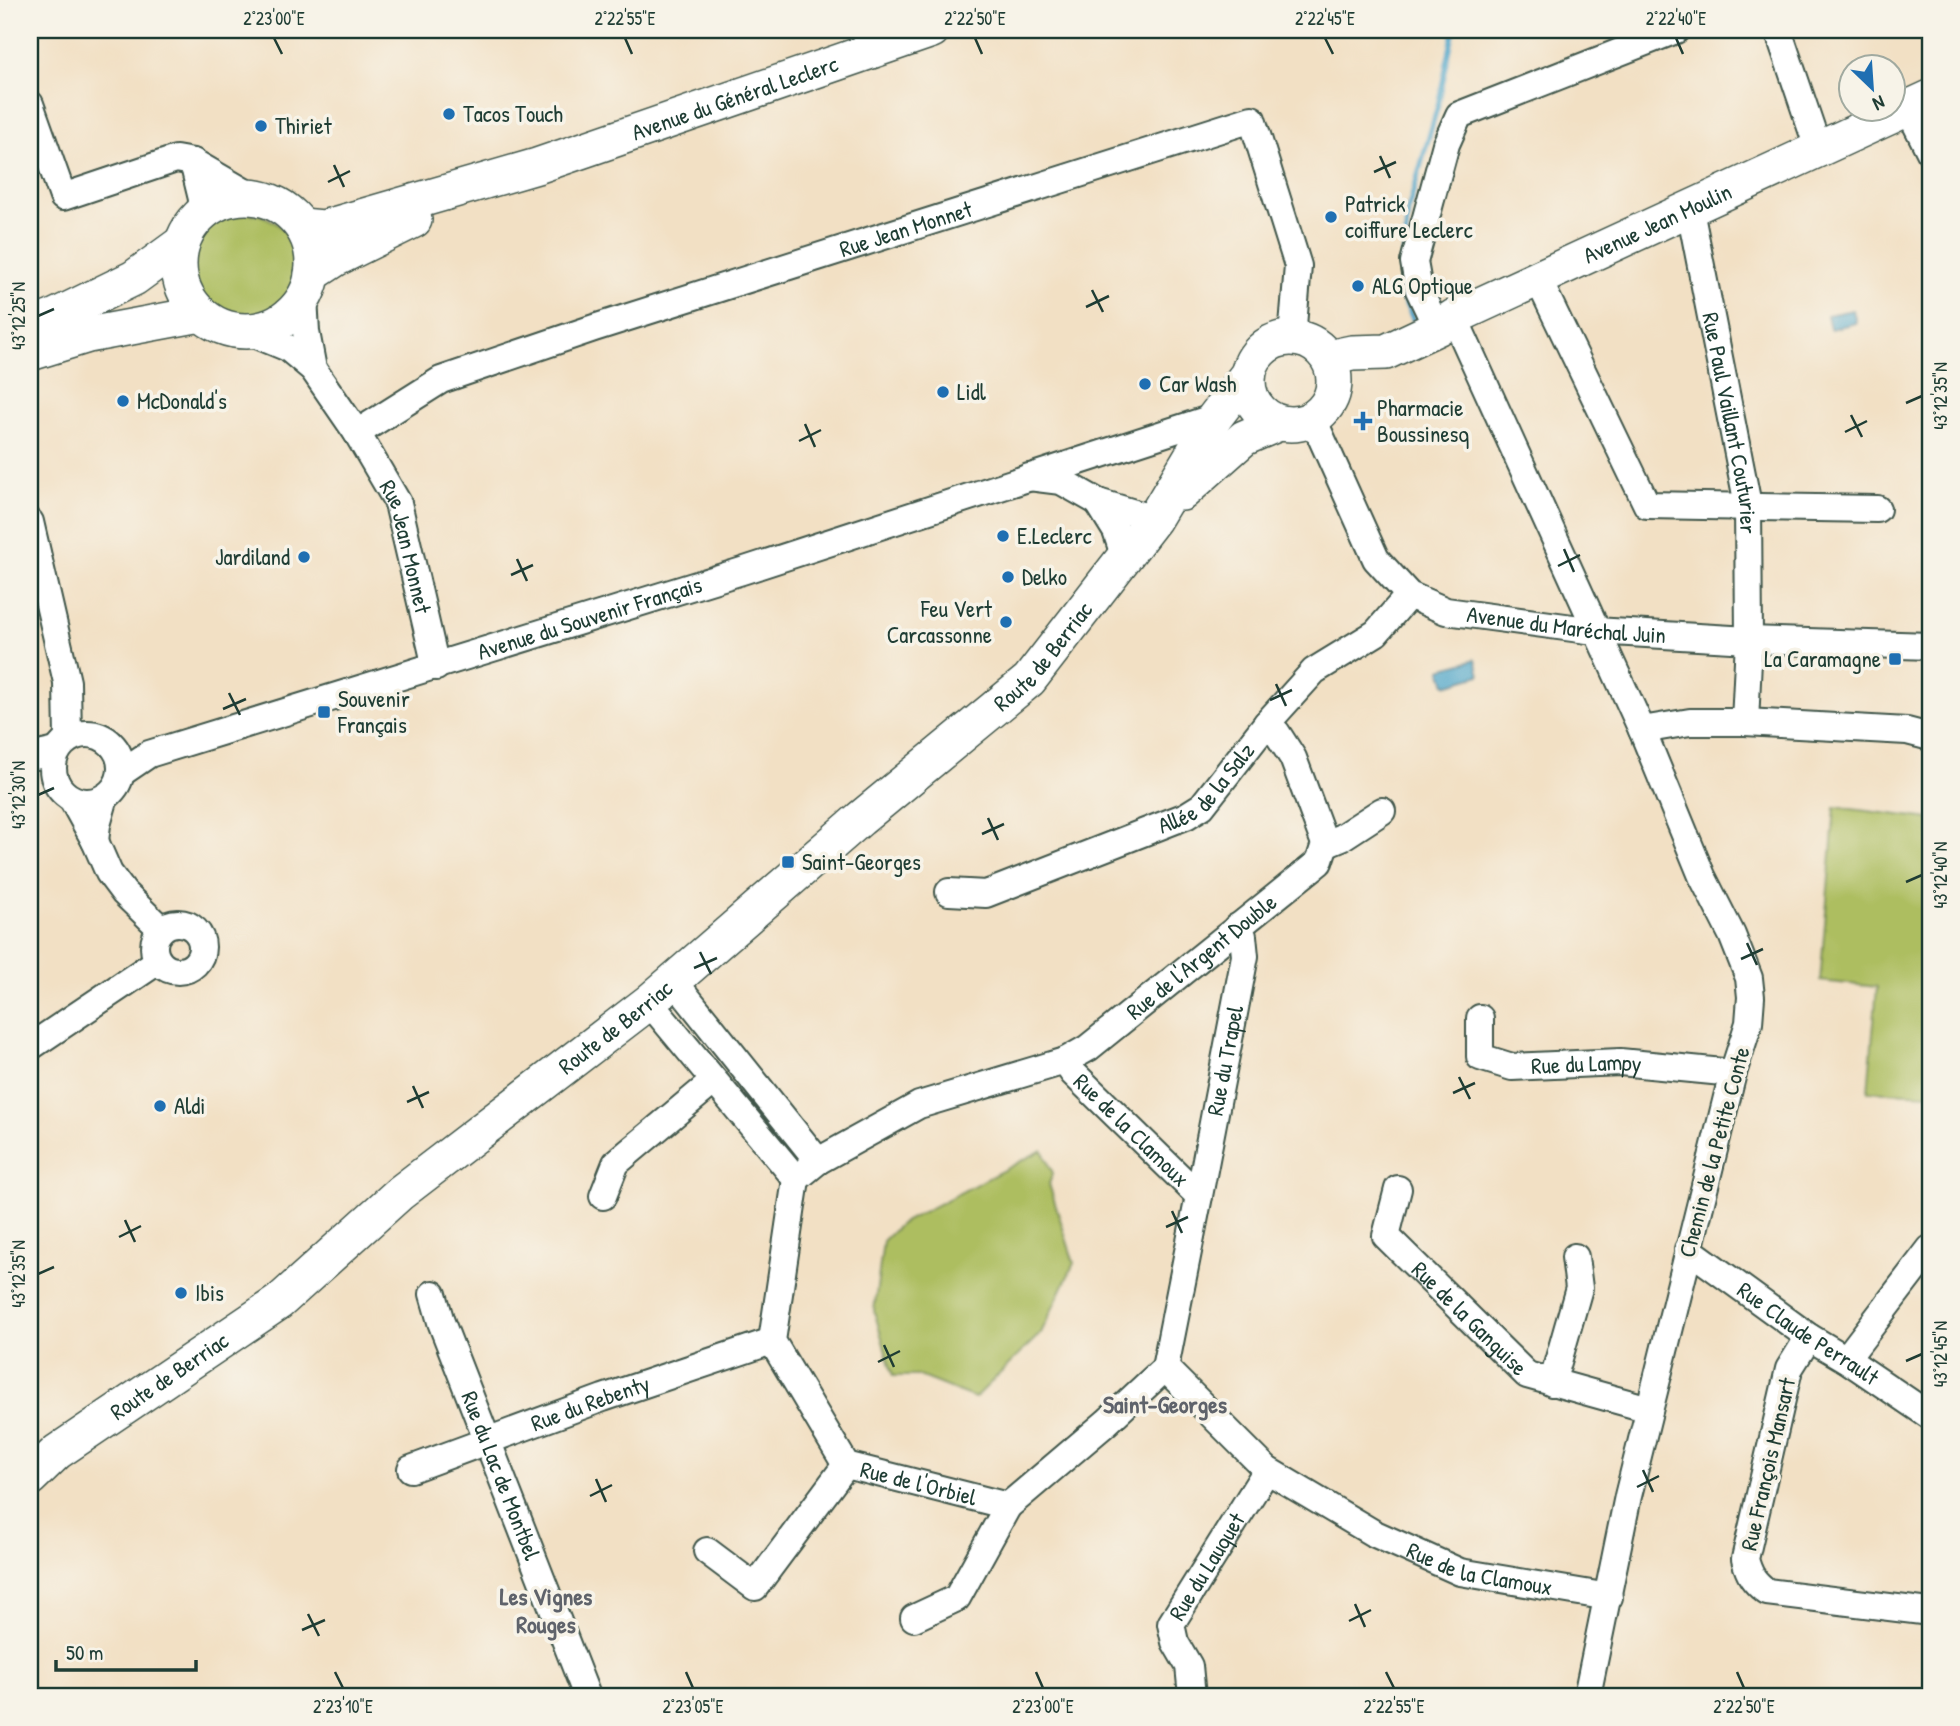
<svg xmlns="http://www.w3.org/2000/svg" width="1960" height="1726" font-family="'Patrick Hand',sans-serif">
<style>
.green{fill:#adbe61;stroke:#667e4a;stroke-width:2}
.water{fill:#4ca4c9;stroke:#36707e;stroke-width:2}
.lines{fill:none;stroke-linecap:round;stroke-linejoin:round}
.stream{stroke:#4ca4c9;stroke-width:5}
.minor-casing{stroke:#3f554a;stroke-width:30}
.major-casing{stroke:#3f554a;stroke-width:38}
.minor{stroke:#fff;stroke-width:26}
.major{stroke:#fff;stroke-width:35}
.ticks{fill:none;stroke:#1f3d34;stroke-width:2.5}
.poi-dot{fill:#1f6fb2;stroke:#f7f3e8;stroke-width:2.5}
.labels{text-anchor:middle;stroke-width:7;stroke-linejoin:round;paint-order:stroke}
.street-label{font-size:23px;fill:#1f3d34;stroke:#f7f3e8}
.poi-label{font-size:23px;fill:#1f3d34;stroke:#f7f3e8;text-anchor:start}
.neighbourhood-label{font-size:24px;font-weight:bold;fill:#5f636b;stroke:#f7f3e8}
.neatline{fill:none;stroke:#1f3d34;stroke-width:2.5}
.ticks-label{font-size:18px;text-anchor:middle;fill:#1f3d34}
</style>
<rect width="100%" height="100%" fill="#f7f3e8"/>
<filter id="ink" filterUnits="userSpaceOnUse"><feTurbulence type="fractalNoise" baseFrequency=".0143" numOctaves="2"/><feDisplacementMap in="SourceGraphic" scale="14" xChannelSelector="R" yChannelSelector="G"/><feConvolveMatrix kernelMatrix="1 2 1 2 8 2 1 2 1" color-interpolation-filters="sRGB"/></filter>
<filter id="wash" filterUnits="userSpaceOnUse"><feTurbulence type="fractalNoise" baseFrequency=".00686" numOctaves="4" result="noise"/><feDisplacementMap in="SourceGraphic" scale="28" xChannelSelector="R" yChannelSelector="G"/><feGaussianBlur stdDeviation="1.57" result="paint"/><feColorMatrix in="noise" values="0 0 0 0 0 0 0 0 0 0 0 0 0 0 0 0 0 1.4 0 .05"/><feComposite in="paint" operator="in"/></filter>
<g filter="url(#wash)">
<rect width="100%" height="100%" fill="#f2e0c4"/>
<g class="green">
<circle cx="245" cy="265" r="52"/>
<path d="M1835 807 1930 819V1094L1868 1091 1877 987 1820 981Z"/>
<path d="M1042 1150 1053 1173 1049 1184 1074 1263 1041 1333 975 1398 919 1376H893L874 1311 883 1241 900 1224Z"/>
</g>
<g class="water">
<path d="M1853 310 1856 323 1830 329 1827 315Z"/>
<path d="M1476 659 1480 675 1446 685 1441 669Z"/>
</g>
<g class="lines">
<path class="stream" d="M1413 319 1400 292 1408 210 1438 105 1454 30"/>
</g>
</g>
<g filter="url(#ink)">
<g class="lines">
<g class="minor-casing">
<g id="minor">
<path d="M1778 30 1819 151"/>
<path d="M30 104 63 197 176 159 193 162 253 197"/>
<path d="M1908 108 1930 152"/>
<path d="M193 162 202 199 201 214"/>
<path id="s1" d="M1690 210 1748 505 1749 640 1745 722"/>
<path d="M1538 279 1647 505 1877 509"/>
<path d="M304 297 306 332 313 369"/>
<path d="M1454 317 1642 730 1702 876 1732 935 1749 978 1751 997 1749 1023 1733 1073 1628 1496 1587 1696"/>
<path d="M1437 328 1419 290 1414 262 1446 144 1459 115 1676 30"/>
<path id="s2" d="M247 331 288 348 313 369 357 433 398 503 436 667"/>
<path id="s3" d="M1313 419 1376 559 1409 595 1446 611 1595 631 1749 640 1930 646"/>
<path id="s4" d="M357 433 441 380 594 328 1252 119 1298 266 1292 338"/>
<path d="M1029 477 1061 481 1098 502 1154 519"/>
<path d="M1098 502 1116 531 1125 558"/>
<path d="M30 522 67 682 68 739"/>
<path d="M1642 730 1690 722H1745L1907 731 1930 737"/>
<circle cx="87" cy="768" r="34"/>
<path d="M30 757 57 751"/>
<path id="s5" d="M121 773 149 754 742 571 1215 417"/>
<path d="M72 799 95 841 97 825 105 797"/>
<path d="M95 841 109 873 124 893 161 929"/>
<path d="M1325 844 1342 837 1382 811"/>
<path id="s6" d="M949 892 986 894 1186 816 1202 806 1267 723 1314 671 1376 633 1409 595"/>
<circle cx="178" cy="947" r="24"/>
<path d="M649 1002 796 1179 818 1161 674 981"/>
<path id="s7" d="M1480 1018V1057L1512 1067 1620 1062 1733 1073"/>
<path d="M30 1047 158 961"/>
<path id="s8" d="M1065 1061 1088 1048 1319 862 1325 844 1293 758 1277 733 1267 723"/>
<path id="s9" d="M818 1161 919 1105 1065 1061 1073 1073 1199 1196 1165 1368 1267 1470 1373 1533 1460 1572 1609 1597"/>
<path id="s10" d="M796 1179 772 1341 846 1465 1008 1506 1107 1422 1165 1368"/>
<path id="s11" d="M1398 1189 1386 1236 1527 1375 1649 1409"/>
<path d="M603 1196 616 1163 714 1081"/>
<path id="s12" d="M1199 1196 1245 956 1243 936 1237 927"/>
<path id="s13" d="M1688 1249 1809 1337 1846 1359 1930 1416"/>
<path id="s14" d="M433 1294 441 1322 587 1696"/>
<path d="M1809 1337 1789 1369 1745 1559C1749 1575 1754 1582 1767 1592L1930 1612"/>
<path d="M1846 1359 1930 1249"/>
<path d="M1552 1383 1579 1288 1575 1257"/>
<path id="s15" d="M411 1469 603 1398 772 1341"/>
<path d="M707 1551 755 1587 846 1465"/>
<path d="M914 1618 957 1598 1008 1506"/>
<path id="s16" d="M1192 1696 1189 1666 1175 1642 1171 1624 1267 1470"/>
</g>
</g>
<g class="major-casing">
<g id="major">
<circle cx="246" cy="264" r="67"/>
<path id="s17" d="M302 226 323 228 537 166 932 30"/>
<path d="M312 274 335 259 414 220"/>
<path d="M30 326 52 318 134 278 182 243"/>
<circle cx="1291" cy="381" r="43"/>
<path d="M30 353 88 335 201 314"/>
<path id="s18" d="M1328 358 1352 353 1386 352 1437 328 1454 317 1930 98"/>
<path d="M1182 493 1244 438 1279 423"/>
<path id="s19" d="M30 1478 57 1452 279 1302 400 1193 649 1002 860 819 1029 680 1154 519 1215 417 1248 374"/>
</g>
</g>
<use href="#minor" class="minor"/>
<use href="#major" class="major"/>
</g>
</g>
<path class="ticks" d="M274 38 282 54M625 38 632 54M975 38 982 54M1325 38 1333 54M1676 38 1683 54M1380 156 1390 178M334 165 344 187M1374 172 1396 162M328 182 350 171M1092 290 1103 312M1086 307 1109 296M38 316 54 309M1906 403 1922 396M1851 415 1862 437M805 424 815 447M1845 432 1867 421M799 441 821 430M1564 549 1574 572M517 559 527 581M1558 566 1580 555M511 575 533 565M1276 684 1286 706M229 693 240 715M1270 700 1292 690M223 709 246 699M38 795 54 788M988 818 998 840M982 834 1004 824M1906 882 1922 875M1747 943 1757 965M700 952 711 974M1741 959 1763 949M694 968 717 958M1459 1077 1470 1099M413 1086 423 1108M1453 1093 1475 1083M407 1102 429 1092M1172 1211 1182 1233M125 1220 135 1242M1166 1227 1188 1217M119 1237 141 1226M38 1274 54 1267M884 1345 894 1367M1906 1361 1922 1354M878 1362 900 1351M1643 1470 1653 1492M596 1479 606 1502M1637 1487 1659 1476M590 1496 612 1485M1355 1604 1365 1627M308 1614 319 1636M1349 1621 1371 1610M302 1630 325 1620M335 1672 343 1688M686 1672 693 1688M1036 1672 1043 1688M1386 1672 1394 1688M1737 1672 1744 1688"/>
<g class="poi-dot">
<circle cx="449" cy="114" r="7"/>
<circle cx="261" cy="126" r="7"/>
<circle cx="1331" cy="217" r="7"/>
<circle cx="1358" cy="286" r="7"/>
<circle cx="1145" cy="384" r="7"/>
<circle cx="943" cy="392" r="7"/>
<circle cx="123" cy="401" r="7"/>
<path d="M1359.5 410.5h7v7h7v7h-7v7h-7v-7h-7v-7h7z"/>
<circle cx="1003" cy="536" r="7"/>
<circle cx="304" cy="557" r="7"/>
<circle cx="1008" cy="577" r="7"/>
<circle cx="1006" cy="622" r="7"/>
<rect x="1888" y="652" width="14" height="14" rx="3.5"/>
<rect x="317" y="705" width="14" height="14" rx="3.5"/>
<rect x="781" y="855" width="14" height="14" rx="3.5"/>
<circle cx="160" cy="1106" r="7"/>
<circle cx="181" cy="1293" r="7"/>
</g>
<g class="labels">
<g class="street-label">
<text dy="8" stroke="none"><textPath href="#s17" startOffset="453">Avenue du Général Leclerc</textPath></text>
<text dy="8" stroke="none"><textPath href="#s18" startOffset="359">Avenue Jean Moulin</textPath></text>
<text dy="8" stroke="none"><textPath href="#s4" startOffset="588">Rue Jean Monnet</textPath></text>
<text dy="8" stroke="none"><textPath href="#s1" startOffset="217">Rue Paul Vaillant Couturier</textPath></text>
<text dy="8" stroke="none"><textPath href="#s2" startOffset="280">Rue Jean Monnet</textPath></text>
<text dy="8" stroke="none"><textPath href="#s5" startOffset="495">Avenue du Souvenir Français</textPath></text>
<text dy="8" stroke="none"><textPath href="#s3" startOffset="364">Avenue du Maréchal Juin</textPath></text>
<text dy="8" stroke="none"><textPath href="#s19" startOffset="1307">Route de Berriac</textPath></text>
<text dy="8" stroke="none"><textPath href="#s6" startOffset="285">Allée de la Salz</textPath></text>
<text dy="8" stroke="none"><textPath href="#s8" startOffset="172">Rue de l'Argent Double</textPath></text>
<text dy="8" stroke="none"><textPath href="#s19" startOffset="740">Route de Berriac</textPath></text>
<text dy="8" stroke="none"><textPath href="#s12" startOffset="138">Rue du Trapel</textPath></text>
<text dy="8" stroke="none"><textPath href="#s7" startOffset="147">Rue du Lampy</textPath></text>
<text dy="8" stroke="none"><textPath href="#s9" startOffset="364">Rue de la Clamoux</textPath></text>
<text transform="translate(1714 1152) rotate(-75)" y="8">Chemin de la Petite Conte</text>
<text dy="8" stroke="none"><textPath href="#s11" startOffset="166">Rue de la Ganguise</textPath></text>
<text dy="8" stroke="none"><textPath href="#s13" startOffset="147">Rue Claude Perrault</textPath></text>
<text dy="8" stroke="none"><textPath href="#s19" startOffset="173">Route de Berriac</textPath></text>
<text dy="8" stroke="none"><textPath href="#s15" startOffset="191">Rue du Rebenty</textPath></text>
<text transform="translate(1768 1464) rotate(-77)" y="8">Rue François Mansart</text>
<text dy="8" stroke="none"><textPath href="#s14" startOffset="194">Rue du Lac de Montbel</textPath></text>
<text dy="8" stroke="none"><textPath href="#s10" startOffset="383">Rue de l'Orbiel</textPath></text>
<text dy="8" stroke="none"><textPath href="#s9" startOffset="1015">Rue de la Clamoux</textPath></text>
<text dy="8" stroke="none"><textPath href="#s16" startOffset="144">Rue du Lauquet</textPath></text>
</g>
<g class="poi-label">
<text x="463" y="122">Tacos Touch</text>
<text x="275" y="134">Thiriet</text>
<text x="1345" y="212">Patrick<tspan x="1345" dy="26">coiffure Leclerc</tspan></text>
<text x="1372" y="294">ALG Optique</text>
<text x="1159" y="392">Car Wash</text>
<text x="957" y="400">Lidl</text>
<text x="137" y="409">McDonald's</text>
<text x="1377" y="416">Pharmacie<tspan x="1377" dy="26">Boussinesq</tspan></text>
<text x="1017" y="544">E.Leclerc</text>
<text x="290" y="565" text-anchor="end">Jardiland</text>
<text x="1022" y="585">Delko</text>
<text x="992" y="617" text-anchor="end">Feu Vert<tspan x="992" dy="26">Carcassonne</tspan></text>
<text x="1881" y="667" text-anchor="end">La Caramagne</text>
<text x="338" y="707">Souvenir<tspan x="338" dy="26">Français</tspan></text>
<text x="802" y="870">Saint-Georges</text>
<text x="174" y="1114">Aldi</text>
<text x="195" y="1301">Ibis</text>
</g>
<g class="neighbourhood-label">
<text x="1165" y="1413">Saint-Georges</text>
<text x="546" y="1605">Les Vignes<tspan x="546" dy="28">Rouges</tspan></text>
</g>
</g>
<rect width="1960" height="1726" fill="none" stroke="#f7f3e8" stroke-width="77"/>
<g transform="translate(1872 88) rotate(155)"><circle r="33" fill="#f7f3e8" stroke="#a1aaa0" stroke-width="2"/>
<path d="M0-5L12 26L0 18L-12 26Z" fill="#1f6fb2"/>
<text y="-10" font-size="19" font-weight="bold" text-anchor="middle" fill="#1f3d34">N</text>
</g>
<path d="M56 1660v10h140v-10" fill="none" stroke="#1f3d34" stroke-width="3.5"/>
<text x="66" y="1660" font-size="21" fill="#1f3d34" stroke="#f7f3e8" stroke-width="5" paint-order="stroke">50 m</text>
<rect x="38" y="38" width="1884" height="1650" class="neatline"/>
<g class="ticks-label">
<text x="274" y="25">2°23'00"E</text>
<text x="625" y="25">2°22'55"E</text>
<text x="975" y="25">2°22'50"E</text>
<text x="1325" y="25">2°22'45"E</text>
<text x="1676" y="25">2°22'40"E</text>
<text transform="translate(19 316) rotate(-90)" y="6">43°12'25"N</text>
<text transform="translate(1941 396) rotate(-90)" y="6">43°12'35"N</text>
<text transform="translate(19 795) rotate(-90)" y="6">43°12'30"N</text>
<text transform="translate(1941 875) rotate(-90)" y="6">43°12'40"N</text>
<text transform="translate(19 1274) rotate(-90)" y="6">43°12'35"N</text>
<text transform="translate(1941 1354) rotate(-90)" y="6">43°12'45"N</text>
<text x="343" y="1713">2°23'10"E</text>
<text x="693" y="1713">2°23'05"E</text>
<text x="1043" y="1713">2°23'00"E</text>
<text x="1394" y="1713">2°22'55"E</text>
<text x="1744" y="1713">2°22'50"E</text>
</g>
</svg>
